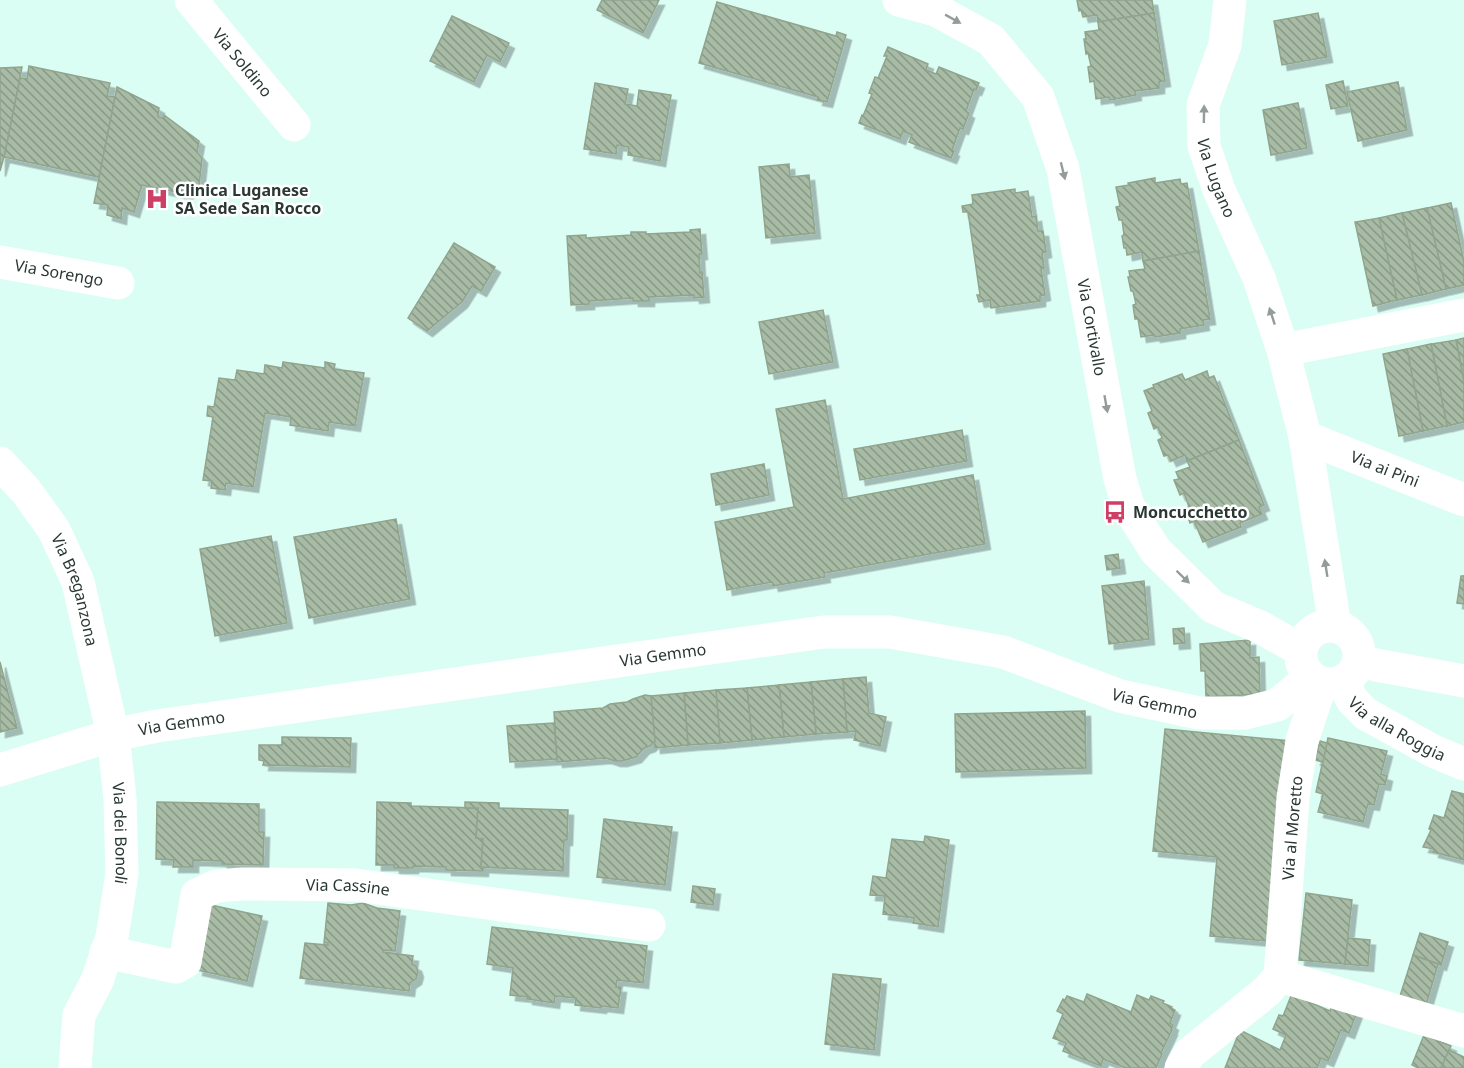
<svg xmlns="http://www.w3.org/2000/svg" width="1464" height="1068" font-family="'Noto Sans',sans-serif">
<style>
.building{fill:url(#building-back-hatch);stroke:#90a48e;stroke-width:1.5;filter:url(#shadow)}
.lines{fill:none;stroke-linecap:round;stroke-linejoin:round}
.minor{stroke:#fff;stroke-width:33}
.oneway{fill:#949c9a}
.labels{text-anchor:middle;stroke-width:5;stroke-linejoin:round;paint-order:stroke}
.street-label{font-size:16px;fill:#2a3834;stroke:#fff}
.poi-label{font-size:16px;font-weight:bold;fill:#2a3834;stroke:#fff;text-anchor:start}
</style>
<defs>
<pattern id="building-back-hatch" width="6" height="6" patternUnits="userSpaceOnUse" patternTransform="scale(1.5)"><rect width="6" height="6" fill="#a7bba5"/><path d="M-1 5l2 2M0 0l6 6M5-1l2 2" fill="none" stroke="#889987"/></pattern>
<filter id="shadow"><feDropShadow dx="5.5" dy="5.5" stdDeviation="0" flood-color="#0004"/></filter>
</defs>
<rect width="100%" height="100%" fill="#dbfef4"/>
<g class="building">
<path d="M602 0H659L643 33 597 10Z"/>
<path d="M1077 0H1152L1154 13 1098 22 1097 15 1083 17 1081 10 1079 11Z"/>
<path d="M717 2 836 36 837 32 846 35 827 102 817 100 818 97 699 63Z"/>
<path d="M1154 13 1165 81 1159 82V88L1135 91 1136 95 1110 100 1109 97 1096 99 1094 81 1090 82 1088 67 1091 66 1088 53 1086 54 1084 39H1086L1085 32 1099 30 1098 22Z"/>
<path d="M1318 13 1327 57 1282 65 1274 21Z"/>
<path d="M452 16 509 43 500 62 487 55 474 82 430 61Z"/>
<path d="M888 47 928 64 926 70 936 74 939 67 979 83 976 90 974 89 966 111 969 113 963 129 960 128 952 150 954 151 951 158 909 142 912 135 903 131 900 139 859 123 862 115 863 116 872 94 869 93 875 77 878 78 887 56H884Z"/>
<path d="M29 66 110 83 107 96 115 97 99 177 4 157 20 78 27 79Z"/>
<path d="M22 67 4 157 0 171V68Z"/>
<path d="M1343 81 1348 106 1331 109 1326 85Z"/>
<path d="M1398 82 1407 130 1358 141 1347 92Z"/>
<path d="M595 83 628 89 625 104 637 106 639 90 671 95 660 161 628 155 629 147 617 145 616 154 584 149Z"/>
<path d="M117 87 159 108 158 117 164 118V115L199 141 197 152 202 158 199 186 186 194 142 185 134 212 122 208 121 219 107 215 108 205 94 203Z"/>
<path d="M1298 103 1307 148 1271 155 1263 110Z"/>
<path d="M789 164 790 177 809 175 815 233 766 238 759 167Z"/>
<path d="M1155 178V183L1180 179 1181 184 1187 183 1199 251 1143 261 1142 252 1127 255 1126 248H1124L1122 236 1124 235 1122 220H1119L1116 207 1120 206 1116 187 1129 185 1128 183Z"/>
<path d="M1015 189V193L1028 191 1032 217 1036 216 1038 231H1043L1046 252 1042 253 1044 268 1041 269 1045 295 1040 296V301L991 308 990 300 979 302 977 295H980L968 212H963L962 206 973 204 972 195Z"/>
<path d="M1451 203 1464 262V285L1446 289 1427 208Z"/>
<path d="M1427 208 1446 289 1422 295 1402 213Z"/>
<path d="M1402 213 1422 295 1397 300 1379 218Z"/>
<path d="M1379 218 1397 300 1373 306 1355 222Z"/>
<path d="M700 229 702 254H699L700 273 702 272 704 297 694 298V295L649 297V301H633V298L589 301V304L571 305 567 236 586 235V238L631 235V232H646V234L690 232V230Z"/>
<path d="M454 243 495 267 481 291 472 286 462 302 427 331 408 318Z"/>
<path d="M1199 251 1210 319 1203 320 1204 325 1180 329V333L1155 337 1154 335 1141 337 1138 319H1135L1133 305 1136 304 1133 291H1131L1128 277H1130L1129 271 1145 269 1143 261Z"/>
<path d="M823 310 833 362 769 374 759 322Z"/>
<path d="M1464 338V382L1456 340Z"/>
<path d="M1456 340 1464 382V422L1447 426 1431 344Z"/>
<path d="M1431 344 1447 426 1423 431 1407 349Z"/>
<path d="M1407 349 1423 431 1399 436 1383 354Z"/>
<path d="M283 362 325 368V362L335 364 334 369 364 373 355 426 329 422 328 431 290 425 291 417 265 413 253 487 226 483 225 490 211 488 212 481 203 480 213 417 207 416 208 406 214 407 219 378 235 380 237 370 264 374 265 365 282 368Z"/>
<path d="M1207 371 1209 378 1214 376 1239 440 1187 461 1185 455 1171 461 1168 455 1164 456 1158 440 1162 438 1158 427 1154 429 1148 413 1152 411 1144 391 1154 387 1153 385 1182 374 1185 380Z"/>
<path d="M825 400 843 499 973 475 985 544 824 573 825 577 773 586 772 582 727 590 715 522 794 507 776 409Z"/>
<path d="M962 430 967 461 860 480 854 449Z"/>
<path d="M1239 440 1264 505 1259 507 1262 514 1240 523 1241 527 1203 542 1194 521 1190 523 1185 508 1189 507 1184 493 1180 495 1174 480 1179 479 1176 472 1190 467 1187 461Z"/>
<path d="M764 464 769 495 716 505 711 474Z"/>
<path d="M396 519 410 599 309 618 294 537Z"/>
<path d="M271 536 287 623 215 636 200 549Z"/>
<path d="M1118 554 1120 568 1107 570 1105 556Z"/>
<path d="M1464 575V604L1457 603 1461 576H1464Z"/>
<path d="M1144 581 1149 639 1109 644 1102 586Z"/>
<path d="M1184 628 1185 643 1174 644 1173 629Z"/>
<path d="M1250 640V658L1259 657 1260 694 1206 697 1205 671H1201L1200 644Z"/>
<path d="M0 662 17 728 0 732Z"/>
<path d="M866 677 869 713 886 717 880 746 854 740 856 731 847 732 843 679Z"/>
<path d="M843 679 847 732 816 734 811 682Z"/>
<path d="M811 682 816 734 784 737 779 685Z"/>
<path d="M779 685 784 737 752 740 747 688Z"/>
<path d="M747 688 752 740 720 743 716 690Z"/>
<path d="M716 690 720 743 688 745 684 693Z"/>
<path d="M684 693 688 745 655 748 651 696Z"/>
<path d="M645 695 651 696 655 741 650 746 644 748 636 757 622 761H615L606 758 557 762 554 712 603 708 610 704 627 702 633 699Z"/>
<path d="M1085 711 1086 768 956 772 955 714Z"/>
<path d="M554 723 557 759 510 762 507 726Z"/>
<path d="M1165 729 1291 741 1267 941 1210 936 1217 857 1153 851Z"/>
<path d="M282 737 351 738 350 767 263 765 264 761 259 760V745H282Z"/>
<path d="M1328 738 1387 751 1381 774 1387 776 1385 785 1379 784 1374 805 1368 804 1363 822 1318 812 1323 794 1316 792Z"/>
<path d="M1320 741 1327 743 1323 762 1315 760Z"/>
<path d="M1452 791 1464 794V860L1433 852 1434 849 1423 847 1431 830 1429 829 1434 815 1444 818Z"/>
<path d="M157 802 259 804V832H264L263 865 222 864V861L193 860V867H173L174 860 156 859Z"/>
<path d="M377 802 411 803V806L478 808 476 838 483 839 481 867 483 868V871L446 870V867L413 866V868H394V865H376Z"/>
<path d="M465 802 499 803V808L568 810 567 840H564L563 871 481 867 483 839 476 838 478 808H465Z"/>
<path d="M604 819 672 827 665 885 597 877Z"/>
<path d="M925 836 949 840 938 927 913 923 914 918 883 914 885 896 870 895 873 876 886 878 892 839 924 842Z"/>
<path d="M693 886 715 889 713 905 691 902Z"/>
<path d="M1306 893 1352 900 1345 964 1299 960Z"/>
<path d="M328 903 351 905 363 903 377 908 400 911 395 951 383 950V952L413 956 412 964 416 966 418 972 416 979 410 983 409 991 300 978 305 943 328 945V943H324Z"/>
<path d="M211 905 262 916 247 981 197 970Z"/>
<path d="M492 927 647 946 643 983 617 980 616 987H621L618 1008 601 1006V1008L575 1005 576 998 555 996 554 1003 527 999 528 997 510 995 513 968 487 964Z"/>
<path d="M1420 933 1448 942 1441 965 1413 955Z"/>
<path d="M1348 938 1370 940 1368 966 1345 964Z"/>
<path d="M1413 955 1438 964 1426 1005 1400 996Z"/>
<path d="M833 974 881 979 874 1050 825 1044Z"/>
<path d="M1293 991 1308 997 1307 1001 1330 1011 1334 1000 1358 1009 1349 1033 1341 1030 1328 1061 1321 1058 1317 1068H1225L1240 1030 1280 1050 1286 1035 1273 1029 1279 1015 1283 1016Z"/>
<path d="M1087 994 1131 1012 1137 995 1149 1000 1151 996 1164 1001 1163 1003 1172 1007 1171 1008 1175 1010 1170 1023 1173 1025 1171 1030H1172L1161 1053 1162 1054 1156 1068H1126L1103 1059 1101 1066 1063 1051 1066 1043 1053 1038 1063 1014 1057 1011 1063 999 1065 1000 1067 996 1084 1002Z"/>
<path d="M1424 1035 1451 1046 1441 1068H1418L1412 1065Z"/>
<path d="M1449 1050 1464 1057V1068H1441Z"/>
</g>
<g class="lines">
<g class="minor">
<path id="s1" d="M191 0 294 125"/>
<path id="s2" d="M899 0 936 10 991 40 1038 97 1063 169 1120 479 1128 505 1135 518 1156 551 1213 607 1260 627 1301 650"/>
<path id="s3" d="M1230 0 1225 45 1203 105 1204 146 1219 190 1259 278 1283 350 1305 437 1335 626"/>
<path id="s4" d="M0 262 118 283"/>
<path d="M1283 350 1464 315"/>
<path id="s5" d="M1305 437 1464 500"/>
<path id="s6" d="M0 463 26 491 54 530 78 582 113 735 120 798 122 874 112 937 97 981 79 1015 75 1068"/>
<circle cx="1330" cy="655" r="29"/>
<path d="M1359 660 1376 665 1464 681"/>
<path id="s7" d="M1343 681 1352 700 1366 714 1433 751 1464 764"/>
<path d="M1321 683 1302 741 1293 798 1280 976 1464 1031"/>
<path id="s8" d="M0 770 113 735 157 726 824 632H890L1003 652 1120 696 1199 713H1245L1277 705 1297 689 1309 676"/>
<path id="s9" d="M106 952 176 967 185 962 197 895 216 886 242 884 355 885 649 925"/>
<path d="M1181 1068 1189 1054 1267 991 1280 976"/>
</g>
</g>
<defs><path id="oneway-solid" d="M-6-.8H1V-3.2L6.5 0L1 3.2V.8H-6Z" transform="scale(1.5)"/></defs>
<g class="oneway">
<use href="#oneway-solid" transform="translate(953 19) rotate(29)"/>
<use href="#oneway-solid" transform="translate(1204 114) rotate(-89)"/>
<use href="#oneway-solid" transform="translate(1063 171) rotate(76)"/>
<use href="#oneway-solid" transform="translate(1272 316) rotate(-108)"/>
<use href="#oneway-solid" transform="translate(1106 404) rotate(80)"/>
<use href="#oneway-solid" transform="translate(1326 568) rotate(-99)"/>
<use href="#oneway-solid" transform="translate(1183 577) rotate(44)"/>
</g>
<defs>
<g id="hospital-bare" transform="scale(1.8)"><path d="M-5-5h3v3.5h4V-5h3V5h-3V1.5h-4V5h-3Z" fill="#ce3f66" stroke="#fff" stroke-width="2.5" paint-order="stroke"/></g>
<g id="bus-bare" transform="scale(1.8)"><path d="M-5-6H5V4H4V6H2V4H-2V6H-4V4H-5ZM-3.5-4V0h7V-4ZM-3.5 1.2v1.5H-2V1.2ZM2 1.2v1.5H3.5V1.2Z" fill="#ce3f66" stroke="#fff" stroke-width="2.5" paint-order="stroke"/></g>
</defs>
<g fill-rule="evenodd">
<use href="#hospital-bare" x="157" y="199"/>
<use href="#bus-bare" x="1115" y="512"/>
</g>
<g class="labels">
<g class="street-label">
<text dy="6" stroke="none"><textPath href="#s1" startOffset="81">Via Soldino</textPath></text>
<text dy="6" stroke="none"><textPath href="#s3" startOffset="184">Via Lugano</textPath></text>
<text dy="6" stroke="none"><textPath href="#s4" startOffset="60">Via Sorengo</textPath></text>
<text dy="6" stroke="none"><textPath href="#s2" startOffset="412">Via Cortivallo</textPath></text>
<text dy="6" stroke="none"><textPath href="#s5" startOffset="86">Via ai Pini</textPath></text>
<text dy="6" stroke="none"><textPath href="#s6" startOffset="150">Via Breganzona</textPath></text>
<text dy="6" stroke="none"><textPath href="#s8" startOffset="674">Via Gemmo</textPath></text>
<text dy="6" stroke="none"><textPath href="#s8" startOffset="1178">Via Gemmo</textPath></text>
<text dy="6" stroke="none"><textPath href="#s8" startOffset="188">Via Gemmo</textPath></text>
<text dy="6" stroke="none"><textPath href="#s7" startOffset="75">Via alla Roggia</textPath></text>
<text transform="translate(1292 828) rotate(-85)" y="6">Via al Moretto</text>
<text dy="6" stroke="none"><textPath href="#s6" startOffset="399">Via dei Bonoli</textPath></text>
<text dy="6" stroke="none"><textPath href="#s9" startOffset="303">Via Cassine</textPath></text>
</g>
<g class="poi-label">
<text x="175" y="196">Clinica Luganese<tspan x="175" dy="18">SA Sede San Rocco</tspan></text>
<text x="1133" y="518">Moncucchetto</text>
</g>
</g>
</svg>
